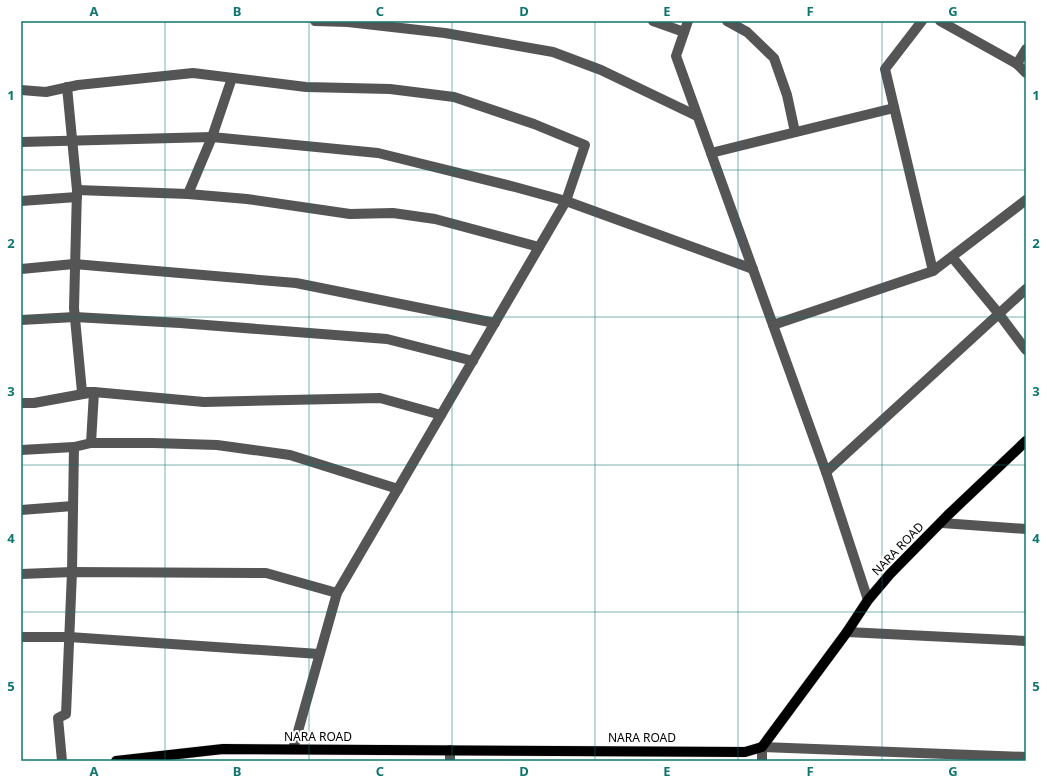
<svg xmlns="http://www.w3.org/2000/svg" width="1047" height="782" font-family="'Noto Sans',sans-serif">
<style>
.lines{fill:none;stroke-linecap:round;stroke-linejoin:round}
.major-casing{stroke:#dbdbdb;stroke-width:11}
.minor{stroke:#555;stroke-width:10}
.major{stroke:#000;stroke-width:10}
.grid{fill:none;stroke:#0f766e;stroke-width:1;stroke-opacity:0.55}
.labels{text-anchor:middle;stroke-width:4;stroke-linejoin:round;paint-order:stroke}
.street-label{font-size:12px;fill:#000;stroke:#fff}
.neatline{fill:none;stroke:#0f766e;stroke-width:1.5}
.grid-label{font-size:13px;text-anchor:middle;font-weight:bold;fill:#0f766e}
</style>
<rect width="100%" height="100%" fill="#fff"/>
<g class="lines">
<g class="major-casing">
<path id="major" d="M116 761 223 749 745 752 762 747 847 632 868 600 890 574 948 515 1026 441"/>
</g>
<g class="minor">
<path d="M315 21 348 22 445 33 553 52 601 70 697 116"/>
<path d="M653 21 684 32"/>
<path d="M688 21 676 56 826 472 868 600"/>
<path d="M727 21 747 32 774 58 787 95 795 132"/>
<path d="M922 21 885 69 933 271 1026 200"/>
<path d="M940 21 1017 64 1026 49"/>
<path d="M1017 64 1026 73"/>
<path d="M21 90 46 92 78 85 193 73 306 87 390 89 454 97 534 124 585 145 566 201 515 187 378 153 212 137 21 142"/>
<path d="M711 153 894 108"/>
<path d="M77 190 188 194 247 199 350 214 393 213 435 219 539 247"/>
<path d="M188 194 212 137 232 78"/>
<path d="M21 201 77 197"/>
<path d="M952 257 999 314 1026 350"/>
<path d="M21 269 74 264 296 283 495 323"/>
<path d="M21 320 75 317 180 323 387 339 473 361"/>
<path d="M773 325 933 271"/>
<path d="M21 403H34L94 392 204 402 380 398 441 415"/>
<path d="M91 443H153L217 445 290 455 398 489"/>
<path d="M21 450 74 447"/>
<path d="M826 472 1026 289"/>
<path d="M21 510 73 506"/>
<path d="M942 523 1026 529"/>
<path d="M21 574 72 572 266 573 337 593"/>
<path d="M847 632 1026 641"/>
<path d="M21 637H69L319 654"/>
<path d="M293 749 337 593 566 201 753 269"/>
<path d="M450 750V761"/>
<path d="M62 761 58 718 66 714 72 572 74 447 91 443 94 392H82L74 308 77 190 67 87"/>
<path d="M762 761V747L1026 757"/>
</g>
<use href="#major" class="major"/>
</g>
<path class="grid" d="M165 21V761M309 21V761M452 21V761M595 21V761M738 21V761M882 21V761M21 170H1026M21 317H1026M21 465H1026M21 612H1026"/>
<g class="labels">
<g class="street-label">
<text transform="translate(898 549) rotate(-46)" y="4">NARA ROAD</text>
<text x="318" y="741">NARA ROAD</text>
<text x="642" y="742">NARA ROAD</text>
</g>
</g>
<rect width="1047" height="782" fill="none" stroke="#ffffff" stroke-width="44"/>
<rect x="22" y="22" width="1003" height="738" class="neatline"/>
<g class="grid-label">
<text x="94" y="16">A</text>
<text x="237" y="16">B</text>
<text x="380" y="16">C</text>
<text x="524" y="16">D</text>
<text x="667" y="16">E</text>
<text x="810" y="16">F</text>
<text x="953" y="16">G</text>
<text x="11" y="100">1</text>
<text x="1036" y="100">1</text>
<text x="11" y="248">2</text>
<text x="1036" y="248">2</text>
<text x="11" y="396">3</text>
<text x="1036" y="396">3</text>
<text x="11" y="543">4</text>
<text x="1036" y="543">4</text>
<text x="11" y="691">5</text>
<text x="1036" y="691">5</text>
<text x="94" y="776">A</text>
<text x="237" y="776">B</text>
<text x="380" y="776">C</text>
<text x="524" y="776">D</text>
<text x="667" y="776">E</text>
<text x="810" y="776">F</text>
<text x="953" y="776">G</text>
</g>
</svg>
